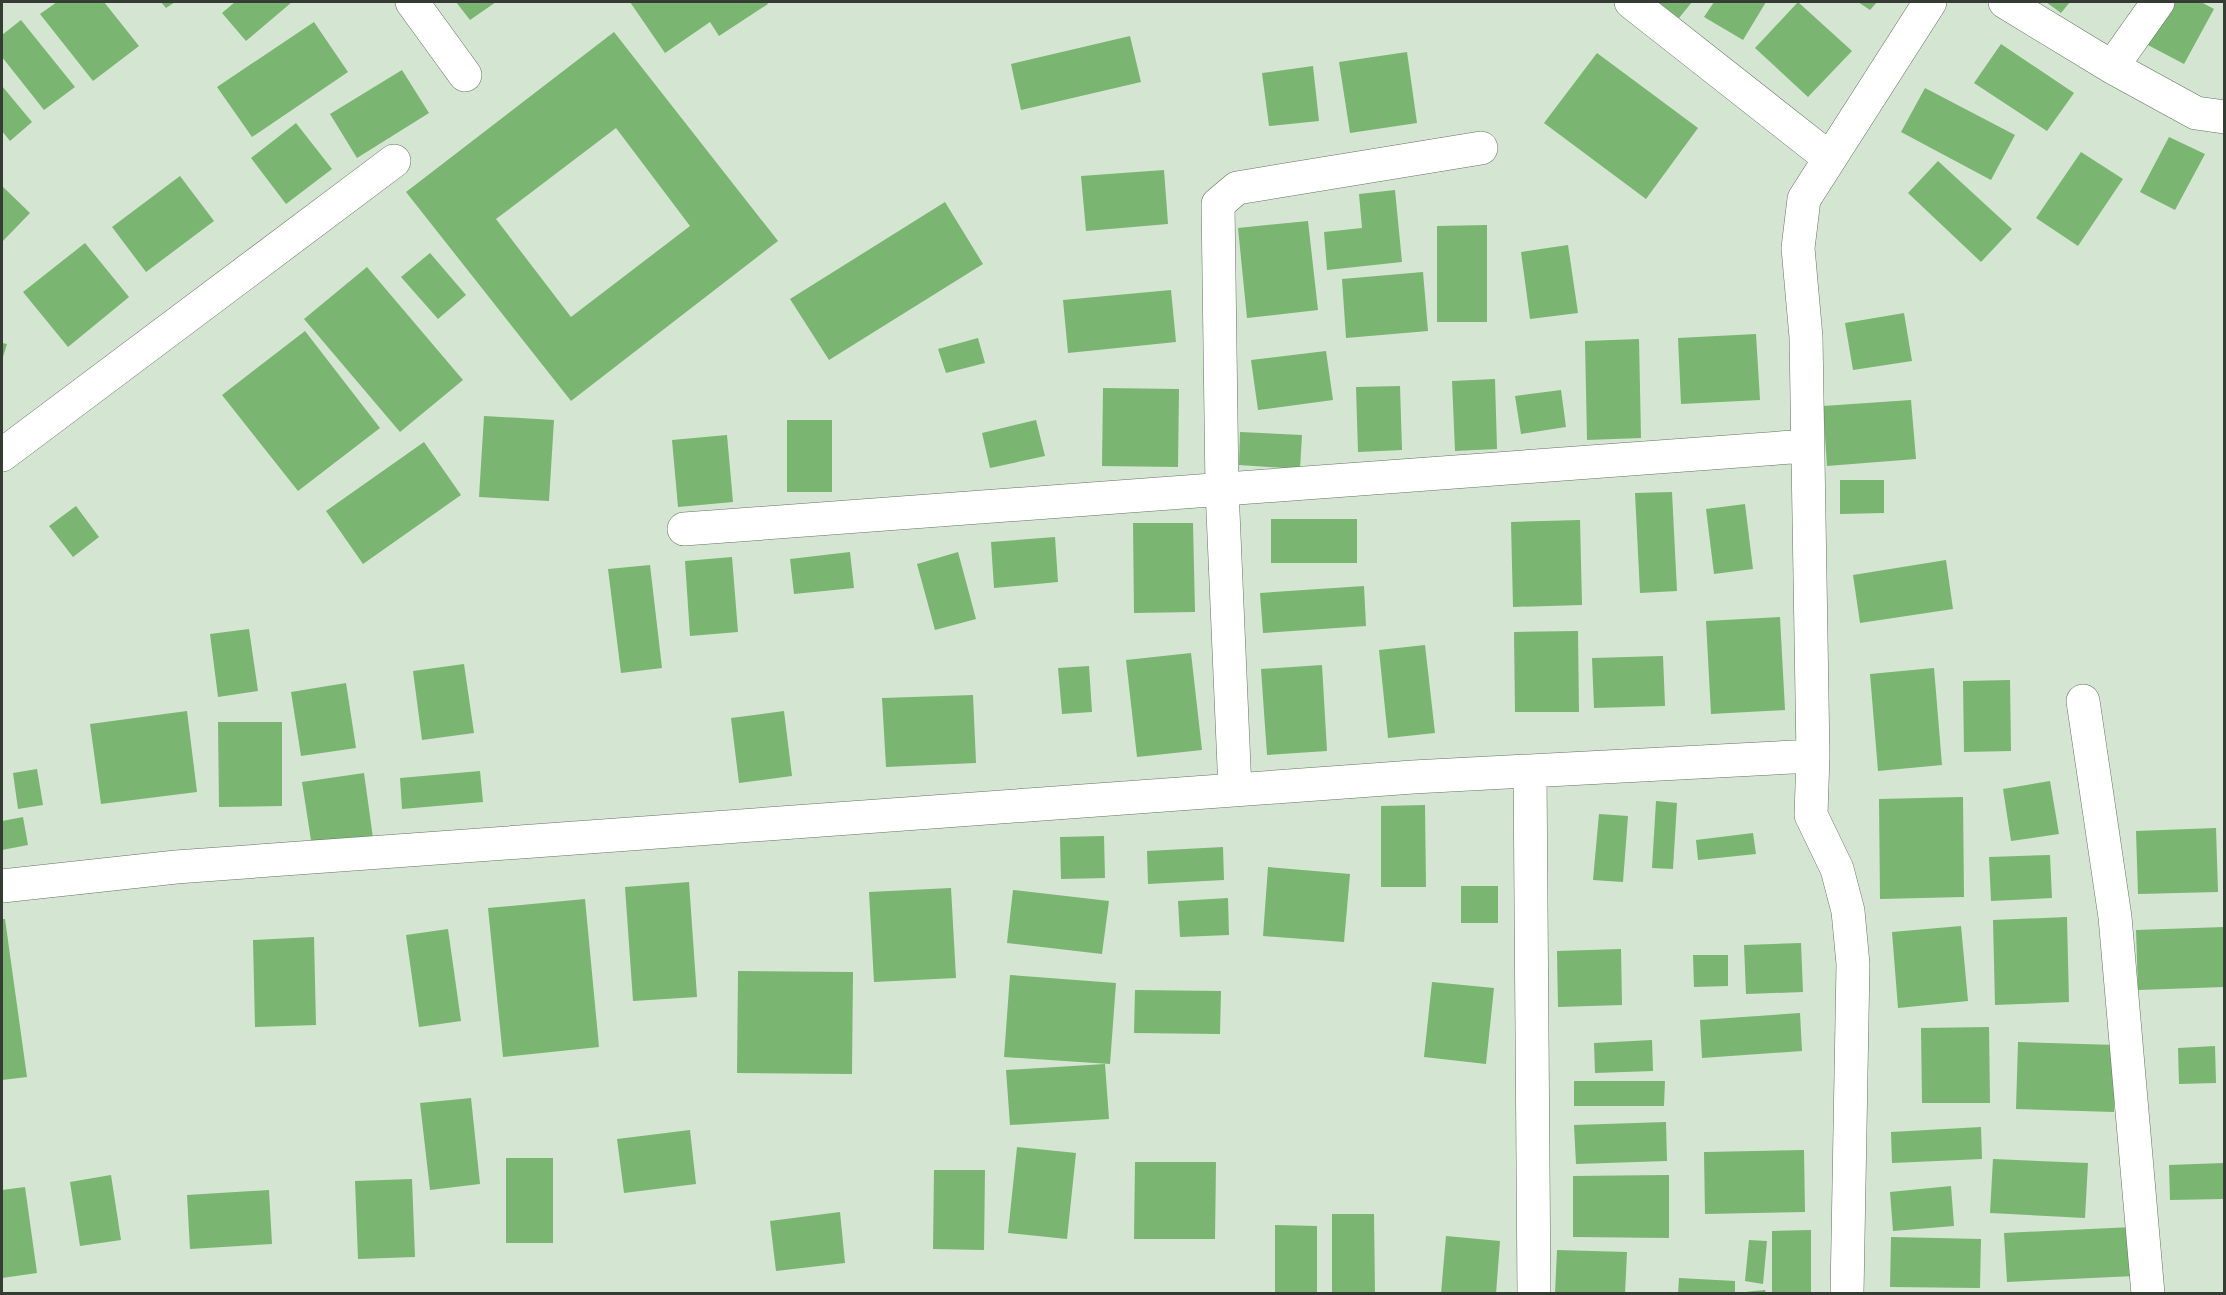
<svg xmlns="http://www.w3.org/2000/svg" width="2226" height="1295" font-family="'Exo 2',sans-serif">
	<style>
		.building { fill: #7ab571; fill-rule: evenodd }
		.lines { fill: none; stroke-linecap: round; stroke-linejoin: round }
		.minor-casing { stroke: #657362; stroke-width: 34 }
		.minor { stroke: #fff; stroke-width: 33 }
	</style>
	<rect width="100%" height="100%" fill="#d4e5d2"/>
	<path class="building" d="M 57,2 L 104,2 L 139,46 L 93,81 L 40,14 Z
		M 161,2 L 175,2 L 166,8 Z
		M 235,2 L 292,2 L 246,41 L 222,13 Z
		M 456,2 L 496,2 L 470,20 Z
		M 630,2 L 767,2 L 768,4 L 719,36 L 710,22 L 665,53 Z
		M 1658,2 L 1692,2 L 1679,18 Z
		M 1714,2 L 1766,2 L 1743,40 L 1704,17 Z
		M 1798,2 L 1852,51 L 1808,97 L 1755,48 Z
		M 1858,2 L 1877,2 L 1870,10 Z
		M 2046,2 L 2070,2 L 2061,13 Z
		M 2169,2 L 2201,2 L 2214,9 L 2184,64 L 2146,44 Z
		M 21,20 L 75,87 L 44,110 L 2,57 L 2,35 Z
		M 314,22 L 348,72 L 252,137 L 217,87 Z
		M 614,32 L 778,241 L 571,401 L 406,192 ZM 616,128 L 690,226 L 571,317 L 496,219 Z
		M 1130,36 L 1141,82 L 1021,110 L 1011,64 Z
		M 2001,44 L 2074,93 L 2047,131 L 1974,83 Z
		M 1407,52 L 1417,123 L 1350,133 L 1339,62 Z
		M 1597,53 L 1698,128 L 1646,199 L 1544,123 Z
		M 1313,66 L 1319,121 L 1269,126 L 1262,73 Z
		M 402,70 L 429,113 L 357,158 L 330,114 Z
		M 2,86 L 32,122 L 10,141 L 2,131 Z
		M 1925,88 L 2015,135 L 1991,180 L 1901,132 Z
		M 296,123 L 332,169 L 286,204 L 251,158 Z
		M 2169,137 L 2205,154 L 2175,210 L 2140,192 Z
		M 2081,152 L 2123,179 L 2078,246 L 2036,218 Z
		M 1938,161 L 2012,229 L 1981,262 L 1908,193 Z
		M 1164,170 L 1168,224 L 1086,231 L 1081,176 Z
		M 180,176 L 214,221 L 146,272 L 112,227 Z
		M 2,186 L 30,213 L 2,242 Z
		M 1395,190 L 1402,262 L 1327,270 L 1324,232 L 1362,228 L 1359,194 Z
		M 945,202 L 983,264 L 829,360 L 790,299 Z
		M 1308,221 L 1318,310 L 1247,318 L 1238,228 Z
		M 1487,225 L 1487,322 L 1437,322 L 1437,226 Z
		M 85,243 L 129,297 L 68,347 L 23,292 Z
		M 1568,245 L 1578,313 L 1530,319 L 1521,252 Z
		M 430,253 L 466,295 L 438,319 L 401,277 Z
		M 367,267 L 463,380 L 400,432 L 304,319 Z
		M 1423,272 L 1428,331 L 1346,338 L 1342,279 Z
		M 1171,290 L 1176,342 L 1068,353 L 1063,300 Z
		M 1904,313 L 1912,361 L 1853,370 L 1845,323 Z
		M 305,331 L 380,428 L 298,491 L 222,395 Z
		M 1756,334 L 1760,400 L 1681,404 L 1678,338 Z
		M 978,338 L 985,363 L 946,373 L 938,349 Z
		M 1639,339 L 1641,438 L 1587,440 L 1585,341 Z
		M 2,343 L 7,344 L 2,360 Z
		M 1326,351 L 1333,400 L 1258,410 L 1251,360 Z
		M 1495,379 L 1497,449 L 1455,451 L 1452,381 Z
		M 1400,386 L 1402,450 L 1358,452 L 1356,387 Z
		M 1103,388 L 1179,389 L 1178,467 L 1102,466 Z
		M 1561,390 L 1566,427 L 1521,434 L 1515,396 Z
		M 1911,400 L 1916,459 L 1827,466 L 1823,406 Z
		M 484,416 L 554,420 L 549,501 L 479,497 Z
		M 787,420 L 832,420 L 832,492 L 787,492 Z
		M 1036,420 L 1045,456 L 990,468 L 982,433 Z
		M 1240,432 L 1302,435 L 1300,469 L 1239,465 Z
		M 727,435 L 733,502 L 678,507 L 672,440 Z
		M 424,442 L 461,495 L 363,564 L 326,511 Z
		M 1840,480 L 1884,480 L 1884,513 L 1840,514 Z
		M 1672,492 L 1677,591 L 1640,593 L 1635,493 Z
		M 1745,504 L 1753,569 L 1714,574 L 1706,509 Z
		M 76,506 L 99,537 L 73,557 L 49,526 Z
		M 1271,519 L 1357,519 L 1357,563 L 1271,563 Z
		M 1580,520 L 1582,605 L 1513,607 L 1511,522 Z
		M 1133,523 L 1193,523 L 1195,612 L 1134,613 Z
		M 1055,537 L 1058,582 L 994,588 L 991,542 Z
		M 850,552 L 854,588 L 794,594 L 790,559 Z
		M 958,552 L 976,619 L 935,630 L 917,564 Z
		M 732,557 L 738,632 L 690,636 L 685,561 Z
		M 1946,560 L 1953,609 L 1860,623 L 1853,575 Z
		M 650,565 L 662,668 L 621,673 L 608,569 Z
		M 1364,586 L 1366,626 L 1263,633 L 1260,593 Z
		M 1780,617 L 1785,710 L 1711,714 L 1706,621 Z
		M 249,629 L 258,691 L 218,697 L 210,634 Z
		M 1578,631 L 1579,712 L 1515,712 L 1514,632 Z
		M 1425,645 L 1435,733 L 1388,738 L 1379,650 Z
		M 1191,653 L 1202,750 L 1137,757 L 1126,660 Z
		M 1663,656 L 1665,706 L 1594,708 L 1592,658 Z
		M 464,664 L 474,733 L 422,740 L 413,671 Z
		M 1322,665 L 1327,751 L 1267,755 L 1261,669 Z
		M 1089,666 L 1092,712 L 1062,714 L 1058,668 Z
		M 1934,668 L 1942,765 L 1878,771 L 1870,674 Z
		M 2010,680 L 2011,751 L 1964,752 L 1963,681 Z
		M 346,683 L 356,748 L 301,756 L 291,692 Z
		M 973,695 L 976,763 L 886,767 L 882,698 Z
		M 187,711 L 197,792 L 101,804 L 90,724 Z
		M 784,711 L 792,776 L 739,783 L 731,718 Z
		M 218,722 L 282,722 L 282,806 L 219,807 Z
		M 37,769 L 43,805 L 18,809 L 13,773 Z
		M 480,771 L 483,802 L 402,809 L 400,778 Z
		M 364,773 L 373,838 L 312,847 L 302,782 Z
		M 2050,781 L 2059,834 L 2011,841 L 2003,789 Z
		M 1963,797 L 1964,897 L 1880,899 L 1879,799 Z
		M 1656,801 L 1677,803 L 1673,869 L 1652,868 Z
		M 1425,805 L 1426,887 L 1381,887 L 1381,806 Z
		M 1599,814 L 1628,816 L 1623,882 L 1593,880 Z
		M 23,817 L 28,845 L 2,850 L 2,821 Z
		M 2216,828 L 2218,892 L 2138,894 L 2136,831 Z
		M 1753,833 L 1756,854 L 1698,860 L 1696,840 Z
		M 1104,836 L 1105,878 L 1061,879 L 1060,837 Z
		M 1223,847 L 1224,880 L 1148,884 L 1147,851 Z
		M 2050,855 L 2052,898 L 1991,901 L 1989,857 Z
		M 1268,867 L 1350,874 L 1344,942 L 1263,936 Z
		M 689,882 L 697,997 L 633,1001 L 625,887 Z
		M 1461,886 L 1498,886 L 1498,923 L 1461,923 Z
		M 951,888 L 956,978 L 874,982 L 869,892 Z
		M 1013,890 L 1109,901 L 1102,954 L 1007,943 Z
		M 1228,898 L 1229,935 L 1180,937 L 1178,901 Z
		M 585,899 L 599,1047 L 503,1057 L 488,908 Z
		M 2067,917 L 2069,1002 L 1995,1005 L 1993,920 Z
		M 2,919 L 5,919 L 27,1077 L 2,1080 Z
		M 1961,926 L 1968,1001 L 1898,1008 L 1892,932 Z
		M 2224,927 L 2224,987 L 2138,990 L 2136,930 Z
		M 448,929 L 461,1021 L 419,1027 L 406,935 Z
		M 314,937 L 316,1025 L 255,1027 L 253,940 Z
		M 1801,943 L 1803,992 L 1746,994 L 1744,945 Z
		M 1621,949 L 1622,1005 L 1558,1007 L 1557,951 Z
		M 1693,955 L 1728,955 L 1728,986 L 1694,987 Z
		M 738,971 L 853,972 L 852,1074 L 737,1073 Z
		M 1010,975 L 1116,983 L 1110,1064 L 1004,1057 Z
		M 1432,982 L 1494,988 L 1486,1064 L 1424,1057 Z
		M 1135,990 L 1221,991 L 1220,1034 L 1134,1033 Z
		M 1800,1013 L 1802,1051 L 1702,1058 L 1700,1020 Z
		M 1989,1027 L 1990,1103 L 1922,1103 L 1921,1028 Z
		M 1652,1040 L 1653,1071 L 1595,1073 L 1594,1043 Z
		M 2018,1042 L 2116,1045 L 2114,1112 L 2016,1109 Z
		M 2215,1046 L 2216,1083 L 2179,1084 L 2178,1048 Z
		M 1105,1064 L 1109,1119 L 1010,1125 L 1006,1070 Z
		M 1574,1081 L 1665,1081 L 1664,1106 L 1574,1106 Z
		M 471,1098 L 480,1184 L 430,1190 L 420,1103 Z
		M 1666,1122 L 1667,1161 L 1576,1164 L 1574,1125 Z
		M 1981,1127 L 1982,1159 L 1892,1163 L 1891,1132 Z
		M 690,1130 L 696,1184 L 624,1193 L 617,1139 Z
		M 1017,1147 L 1076,1153 L 1067,1239 L 1008,1233 Z
		M 1804,1150 L 1805,1212 L 1705,1214 L 1704,1152 Z
		M 506,1158 L 553,1158 L 553,1243 L 506,1243 Z
		M 1993,1159 L 2088,1163 L 2085,1218 L 1990,1213 Z
		M 1135,1162 L 1216,1162 L 1215,1239 L 1134,1239 Z
		M 2224,1163 L 2224,1199 L 2170,1200 L 2169,1165 Z
		M 934,1170 L 985,1170 L 984,1250 L 933,1249 Z
		M 111,1175 L 121,1240 L 80,1246 L 70,1182 Z
		M 1669,1175 L 1669,1238 L 1573,1237 L 1573,1176 Z
		M 412,1179 L 415,1257 L 358,1259 L 355,1181 Z
		M 1951,1186 L 1954,1226 L 1893,1231 L 1890,1192 Z
		M 25,1187 L 37,1273 L 2,1278 L 2,1190 Z
		M 269,1190 L 272,1244 L 190,1249 L 187,1195 Z
		M 840,1212 L 845,1263 L 776,1271 L 770,1221 Z
		M 1332,1214 L 1374,1214 L 1375,1294 L 1332,1294 Z
		M 1275,1225 L 1317,1226 L 1317,1294 L 1275,1294 Z
		M 2133,1227 L 2135,1276 L 2007,1282 L 2004,1233 Z
		M 1811,1230 L 1811,1294 L 1772,1294 L 1772,1231 Z
		M 1446,1236 L 1500,1241 L 1496,1294 L 1441,1294 Z
		M 1891,1237 L 1981,1239 L 1980,1288 L 1890,1287 Z
		M 1749,1240 L 1767,1241 L 1763,1284 L 1745,1281 Z
		M 1557,1250 L 1627,1252 L 1625,1294 L 1555,1294 Z
		M 1679,1278 L 1735,1281 L 1735,1294 L 1678,1294 Z
		M 1765,1290 L 1766,1294 L 1745,1294 L 1745,1292 Z"/>
	<g class="lines">
		<g class="minor-casing">
			<path id="minor" d="M 412,2 L 465,75
				M 1631,2 L 1828,157
				M 2005,2 L 2112,67 L 2196,113 L 2224,117
				M 2112,67 L 2158,2
				M 2,455 L 394,161
				M 684,529 L 1806,446
				M 2083,701 L 2115,917 L 2148,1294
				M 1530,771 L 1534,1294
				M 1235,790 L 1222,489 L 1218,204 L 1237,188 L 1481,148
				M 2,886 L 176,867 L 1413,777 L 1813,756
				M 1847,1294 L 1853,964 L 1848,911 L 1837,869 L 1811,815 L 1813,756 L 1806,337 L 1798,248 L 1804,199 L 1930,2"/>
		</g>
		<use href="#minor" class="minor"/>
	</g>
	<rect width="2226" height="1295" fill="none" stroke="#353c34" stroke-width="6"/>
</svg>
